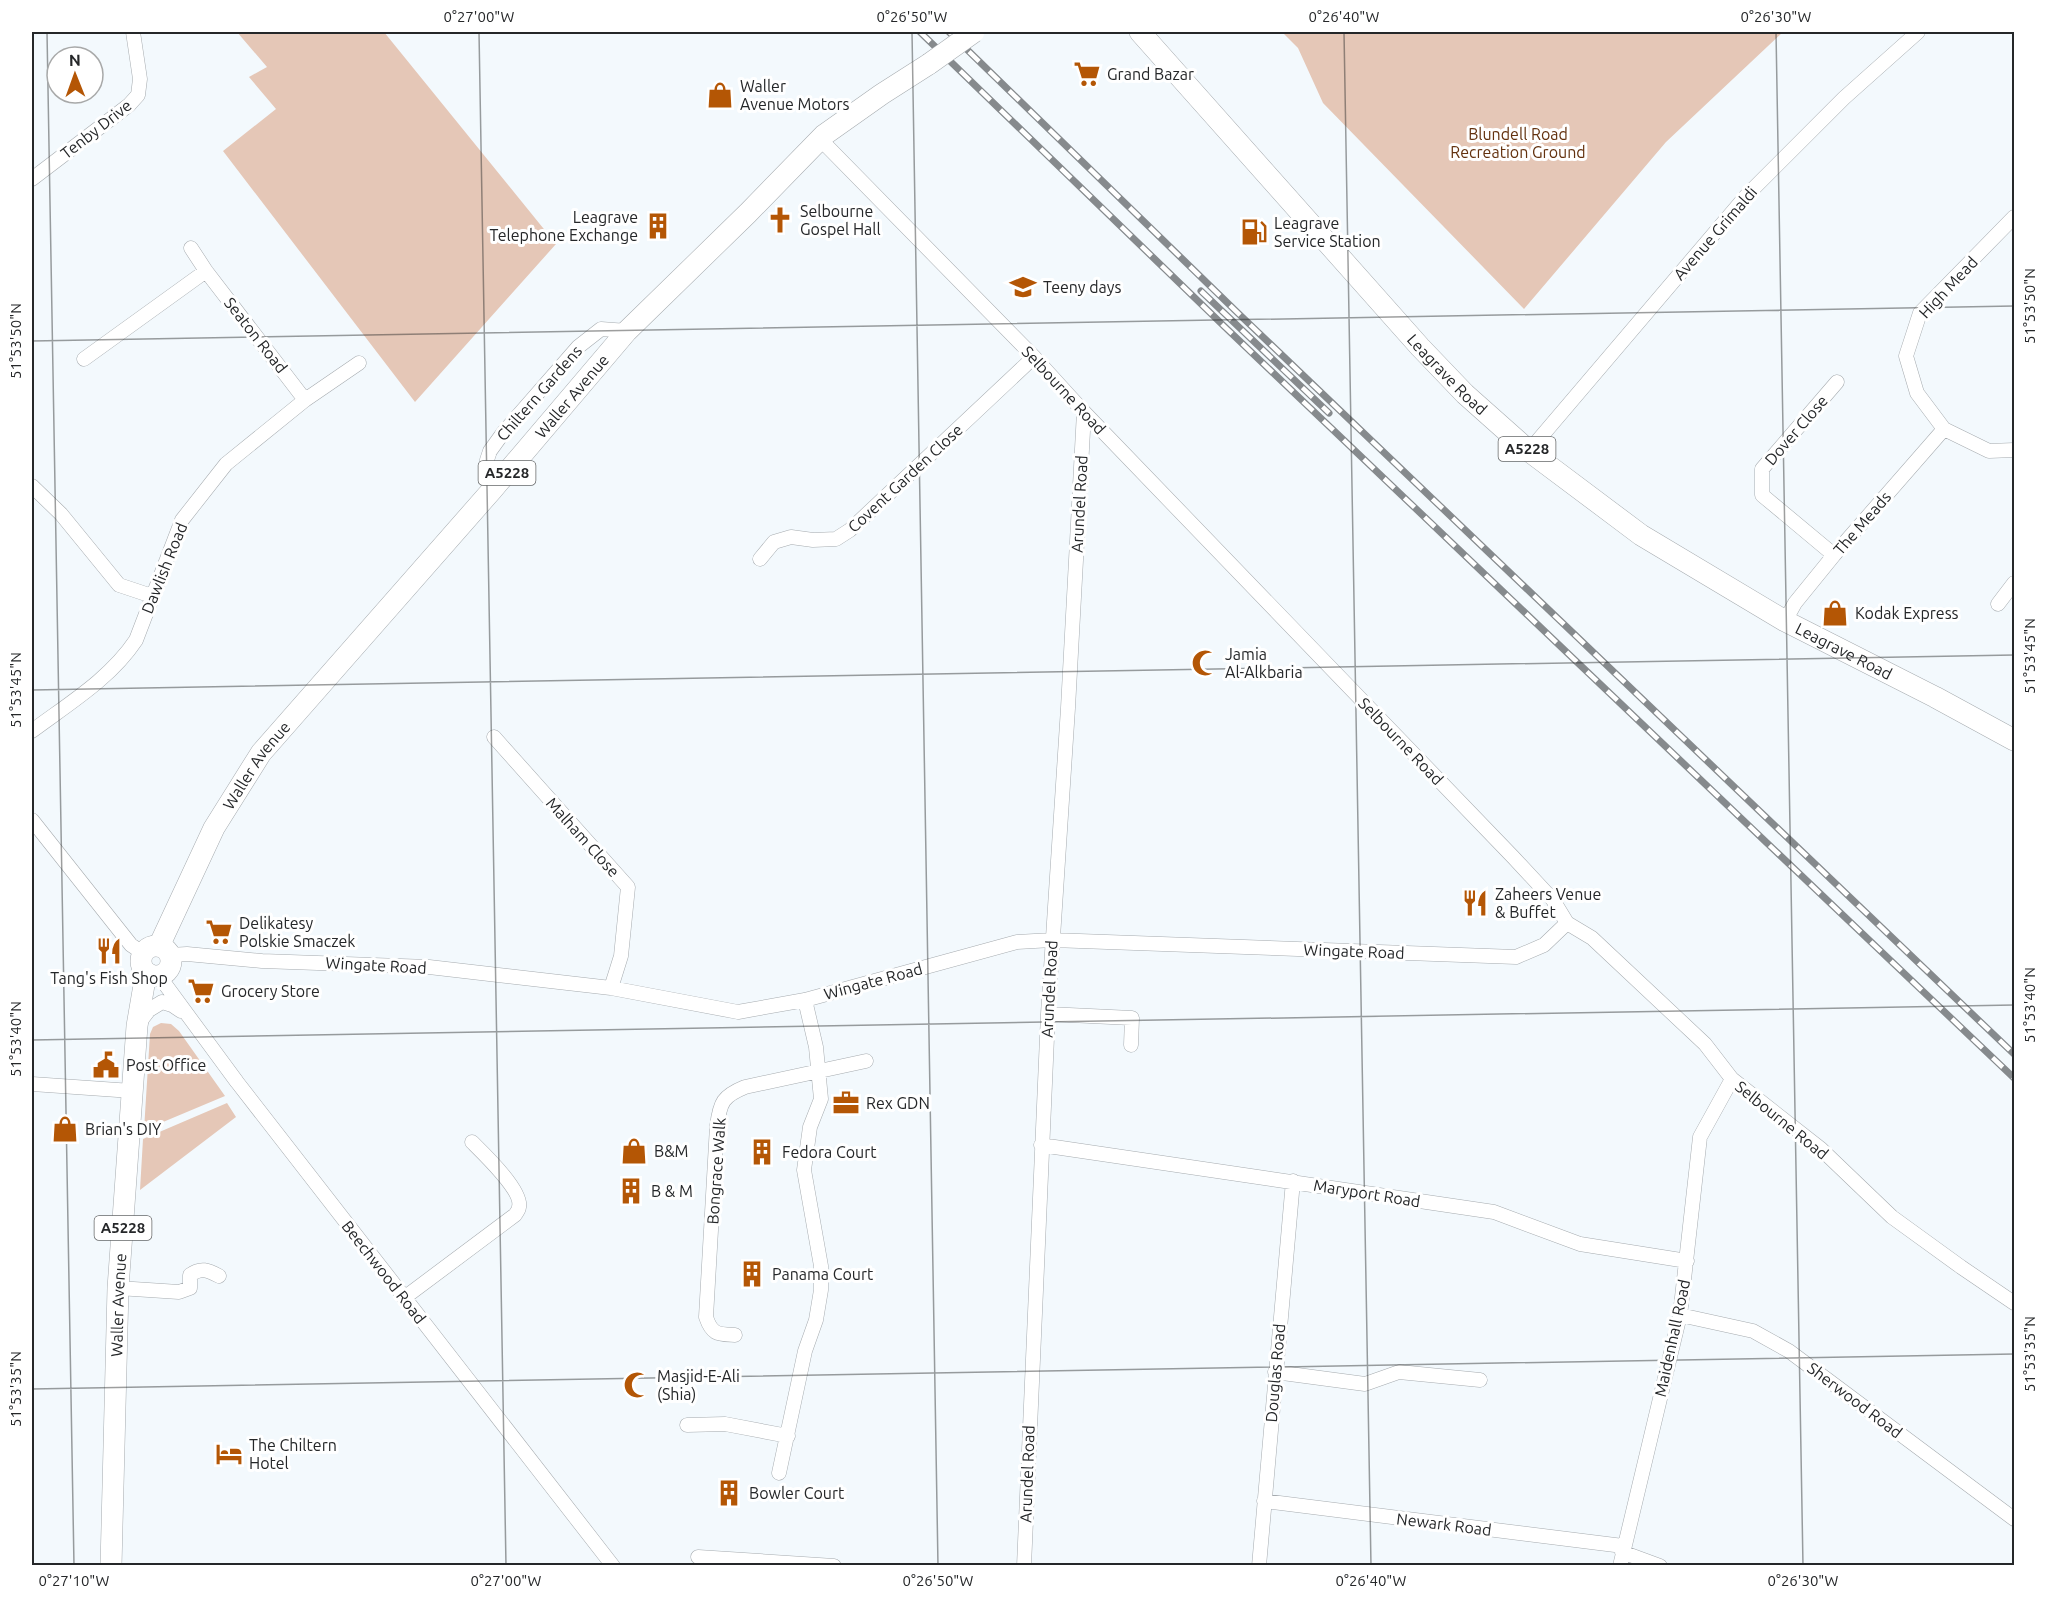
<svg xmlns="http://www.w3.org/2000/svg" width="2046" height="1597" font-family="Ubuntu,sans-serif">
	<style>
		.green { fill: #e5c7b7 }
		.lines { fill: none; stroke-linecap: round; stroke-linejoin: round }
		.street-casing { stroke: #a6abaf; stroke-width: 15 }
		.primary-casing { stroke: #a6abaf; stroke-width: 22 }
		.street { stroke: #fff; stroke-width: 14 }
		.primary { stroke: #fff; stroke-width: 21 }
		.rail-casing { stroke: #868a8d; stroke-width: 7 }
		.rail { stroke: #fff; stroke-width: 4.5; stroke-dasharray: 14; stroke-linecap: butt }
		.primary-bridge-casing { stroke: #a6abaf; stroke-width: 22; stroke-linecap: butt }
		.primary-bridge { stroke: #fff; stroke-width: 21 }
		.ticks { fill: none; stroke: #252729; stroke-width: 1.5; stroke-opacity: 0.45 }
		.labels { text-anchor: middle; stroke-width: 6; stroke-linejoin: round; paint-order: stroke }
		.shield { fill: #fff; stroke: #666869; stroke-width: 1.5 }
		.shield-label { font-size: 15px; font-weight: bold; fill: #252729 }
		.poi-label { font-size: 16px; fill: #252729; stroke: #fff; text-anchor: start }
		.street-label { font-size: 16px; fill: #252729; stroke: #fff }
		.park-label { font-size: 16px; fill: #63310e; stroke: #fff }
		.neatline { fill: none; stroke: #252729; stroke-width: 2 }
		.ticks-label { font-size: 15px; text-anchor: middle; fill: #252729 }
	</style>
	<rect width="100%" height="100%" fill="#f3f9fd"/>
	<path class="green" d="M 237,32 L 384,32 L 556,244 L 415,402 L 223,151 L 276,109 L 249,77 L 267,67 Z
		M 1282,32 L 1783,32 L 1666,142 L 1524,309 L 1323,103 L 1298,48 Z
		M 161,1023 L 171,1024 L 179,1031 L 225,1096 L 144,1130 L 150,1034 L 153,1027 Z
		M 227,1103 L 236,1117 L 140,1190 L 143,1139 Z"/>
	<g class="lines">
		<g class="street-casing">
			<path id="street" d="M 820,139 L 1034,357 L 1084,412 L 1513,857 L 1553,900 L 1567,923 L 1592,938 L 1705,1044 L 1732,1079 L 1821,1149 L 1892,1217 L 1961,1267 L 2014,1303
				M 32,179 L 129,105 L 138,95 L 140,79 L 133,32
				M 2014,217 L 1920,313 L 1906,356 L 1917,393 L 1944,429 L 1989,451 L 2014,450
				M 191,248 L 206,271 L 305,400
				M 84,359 L 206,271
				M 1529,451 L 1746,196 L 1844,98 L 1918,32
				M 32,486 L 61,514 L 119,585 L 152,596
				M 492,490 L 487,460 L 490,451 L 503,433 L 578,347 L 601,329 L 627,331
				M 1834,555 L 1762,495 L 1762,469 L 1837,382
				M 760,559 L 774,542 L 791,537 L 813,540 L 836,539 L 850,530 L 1034,357
				M 1998,604 L 2014,583
				M 1785,621 L 1795,603 L 1834,555 L 1944,429
				M 32,731 C 68,704 110,679 136,640 L 182,520 L 226,464 L 305,400 L 359,363
				M 494,737 L 628,887 L 621,956 L 611,988
				M 32,820 L 131,945 L 143,953
				M 170,955 L 187,954 L 262,961 L 429,967 L 611,988 L 738,1012 L 805,1000 L 1017,942 L 1052,940 L 1516,957 L 1544,945 L 1567,923
				M 159,976 L 237,1082 L 613,1566
				M 1048,1014 L 1132,1018 L 1131,1045
				M 139,1023 L 149,1010 L 162,1002 L 172,1005 L 181,1011
				M 32,1084 L 132,1091
				M 1041,1145 L 1494,1212 L 1580,1244 L 1687,1261
				M 118,1288 L 179,1292 L 190,1288 L 190,1275 C 201,1267 208,1270 219,1276
				M 404,1298 L 515,1215 C 516,1213 519,1210 519,1207 C 523,1191 483,1153 472,1142
				M 1680,1315 L 1753,1331 L 1789,1351 L 2014,1519
				M 735,1335 C 718,1334 712,1335 706,1317 L 717,1126 C 720,1102 723,1096 745,1087 L 866,1061
				M 1275,1372 L 1365,1384 L 1399,1372 L 1480,1380
				M 687,1425 L 725,1424 L 788,1436
				M 779,1473 L 805,1351 L 816,1320 L 821,1290 L 821,1266 L 804,1170 L 810,1127 L 821,1099 L 816,1047 L 805,1000
				M 1264,1501 L 1623,1546
				M 1622,1552 L 1660,1566
				M 698,1557 L 834,1566
				M 1024,1566 L 1048,1014 L 1068,708 L 1084,412
				M 1259,1566 L 1293,1181
				M 1620,1566 L 1680,1315 L 1700,1137 L 1732,1079"/>
		</g>
		<g class="primary-casing">
			<g id="primary">
				<path id="s1" d="M 1140,32 L 1420,347 L 1465,394 L 1529,451 L 1641,535 L 1785,621 L 1935,697 L 2014,740"/>
				<circle cx="156" cy="961" r="15"/>
				<path id="s2" d="M 159,946 L 214,828 L 261,753 L 492,490 L 627,331 L 748,213 L 824,135 L 882,94 L 929,64"/>
				<path id="s3" d="M 111,1566 L 118,1288 L 137,1026 L 144,985 L 149,974"/>
			</g>
		</g>
		<use href="#street" class="street"/>
		<use href="#primary" class="primary"/>
		<g class="rail-casing">
			<path id="rail" d="M 920,32 L 1227,329 L 2014,1078
				M 949,32 L 1241,316 L 2014,1054
				M 1201,291 L 1329,413"/>
		</g>
		<use href="#rail" class="rail"/>
		<g class="primary-bridge-casing">
			<path id="primary-bridge" d="M 929,64 L 974,32"/>
		</g>
		<use href="#primary-bridge" class="primary-bridge"/>
	</g>
	<path class="ticks" d="M 47,32 L 74,1566M 479,32 L 506,1566M 912,32 L 938,1566M 1344,32 L 1371,1566M 1776,32 L 1803,1566M 32,341 L 2014,306M 32,690 L 2014,655M 32,1040 L 2014,1005M 32,1389 L 2014,1354"/>
	<defs>
		<g id="supermarket-bare" transform="scale(2.07)"><path d="M-6-5.5h2.5l.6 2H6L4.5 2H-2.5L-4.4-4H-6ZM-1.5 3.2a1.3 1.3 0 1 0 .1 0ZM3 3.2a1.3 1.3 0 1 0 .1 0Z" fill="#b45605" stroke="#fff" stroke-width="2.5" paint-order="stroke"/></g>
		<g id="shop-bare" transform="scale(2.07)"><path d="M-5-2.5h2.3a2.7 3.5 0 0 1 5.4 0H5L5.5 6h-11ZM-1.5-2.5h3a1.5 2.3 0 0 0-3 0Z" fill="#b45605" stroke="#fff" stroke-width="2.5" paint-order="stroke"/></g>
		<g id="church-bare" transform="scale(2.07)"><path d="M-1.2-6h2.4v3.5h3.3v2.4h-3.3V6h-2.4V-.1h-3.3v-2.4h3.3Z" fill="#b45605" stroke="#fff" stroke-width="2.5" paint-order="stroke"/></g>
		<g id="building-bare" transform="scale(2.07)"><path d="M-4-6H4V6H1V3H-1V6H-4ZM-2.5-4.3h1.7v1.8h-1.7ZM.8-4.3h1.7v1.8H.8ZM-2.5-1h1.7V.8h-1.7ZM.8-1h1.7V.8H.8Z" fill="#b45605" stroke="#fff" stroke-width="2.5" paint-order="stroke"/></g>
		<g id="fuel-bare" transform="scale(2.07)"><path d="M-5.5-6h7V0h2V4h1.3V-2.5L3-4.5l.8-.8L6-3V5H2.5V1h-1V6h-7ZM-4.2-4.7v3.2H.2V-4.7Z" fill="#b45605" stroke="#fff" stroke-width="2.5" paint-order="stroke"/></g>
		<g id="school-bare" transform="scale(2.07)"><path d="M0-5L7-2L0 1L-7-2ZM-4 1L0 2.5L4 1V4Q0 6-4 4Z" fill="#b45605" stroke="#fff" stroke-width="2.5" paint-order="stroke"/></g>
		<g id="mosque-bare" transform="scale(2.07)"><path d="M3.5-4.9A6 6 0 1 0 3.5 4.9A5 5 0 1 1 3.5-4.9Z" fill="#b45605" stroke="#fff" stroke-width="2.5" paint-order="stroke"/></g>
		<g id="restaurant-bare" transform="scale(2.07)"><path d="M-5-6h1v4h1v-4h1v4h1v-4h1v5L-1.5 .5V6h-2V.5L-5-1ZM5-6V6H3V1.5H1.5Q1.5-4 5-6Z" fill="#b45605" stroke="#fff" stroke-width="2.5" paint-order="stroke"/></g>
		<g id="civic-bare" transform="scale(2.07)"><path d="M-.6-6.5H3V-4.5H.6V-3L4-1V1h2V6H-6V1h2V-1L-.6-3ZM-1.2 2.5V6h2.4V2.5Z" fill="#b45605" stroke="#fff" stroke-width="2.5" paint-order="stroke"/></g>
		<g id="office-bare" transform="scale(2.07)"><path d="M-6-3h4V-5.5h4V-3h4V5H-6ZM-1-4.5V-3h2v-1.5ZM-6 0V1H6V0Z" fill="#b45605" stroke="#fff" stroke-width="2.5" paint-order="stroke"/></g>
		<g id="hotel-bare" transform="scale(2.07)"><path d="M-6-4.5h1.5V1H6V5H4.5V3h-9V5H-6ZM-4 0a1.8 1.8 0 1 1 3.6 0ZM.5 0V-2.5h3Q6-2.5 6 0Z" fill="#b45605" stroke="#fff" stroke-width="2.5" paint-order="stroke"/></g>
	</defs>
	<g fill-rule="evenodd">
		<use href="#supermarket-bare" x="1087" y="74"/>
		<use href="#shop-bare" x="720" y="95"/>
		<use href="#church-bare" x="780" y="220"/>
		<use href="#building-bare" x="658" y="226"/>
		<use href="#fuel-bare" x="1254" y="232"/>
		<use href="#school-bare" x="1023" y="287"/>
		<use href="#shop-bare" x="1835" y="613"/>
		<use href="#mosque-bare" x="1205" y="663"/>
		<use href="#restaurant-bare" x="1475" y="903"/>
		<use href="#supermarket-bare" x="219" y="932"/>
		<use href="#restaurant-bare" x="109" y="951"/>
		<use href="#supermarket-bare" x="201" y="991"/>
		<use href="#civic-bare" x="106" y="1065"/>
		<use href="#office-bare" x="846" y="1103"/>
		<use href="#shop-bare" x="65" y="1129"/>
		<use href="#shop-bare" x="634" y="1151"/>
		<use href="#building-bare" x="762" y="1152"/>
		<use href="#building-bare" x="631" y="1191"/>
		<use href="#building-bare" x="752" y="1274"/>
		<use href="#mosque-bare" x="637" y="1385"/>
		<use href="#hotel-bare" x="229" y="1454"/>
		<use href="#building-bare" x="729" y="1493"/>
	</g>
	<g class="labels">
		<g class="shield">
			<rect x="1498.5" y="437" width="57" height="24" rx="4.5"/>
			<rect x="478.5" y="461" width="57" height="24" rx="4.5"/>
			<rect x="94.5" y="1216" width="57" height="24" rx="4.5"/>
		</g>
		<g class="shield-label">
			<text x="1527" y="454">A5228</text>
			<text x="507" y="478">A5228</text>
			<text x="123" y="1233">A5228</text>
		</g>
		<g class="poi-label">
			<text x="1107" y="80">Grand Bazar</text>
			<text x="740" y="92">Waller<tspan x="740" dy="18">Avenue Motors</tspan></text>
			<text x="800" y="217">Selbourne<tspan x="800" dy="18">Gospel Hall</tspan></text>
			<text x="638" y="223" text-anchor="end">Leagrave<tspan x="638" dy="18">Telephone Exchange</tspan></text>
			<text x="1274" y="229">Leagrave<tspan x="1274" dy="18">Service Station</tspan></text>
			<text x="1043" y="293">Teeny days</text>
			<text x="1855" y="619">Kodak Express</text>
			<text x="1225" y="660">Jamia<tspan x="1225" dy="18">Al-Alkbaria</tspan></text>
			<text x="1495" y="900">Zaheers Venue<tspan x="1495" dy="18">&amp; Buffet</tspan></text>
			<text x="239" y="929">Delikatesy<tspan x="239" dy="18">Polskie Smaczek</tspan></text>
			<text x="109" y="984" text-anchor="middle">Tang's Fish Shop</text>
			<text x="221" y="997">Grocery Store</text>
			<text x="126" y="1071">Post Office</text>
			<text x="866" y="1109">Rex GDN</text>
			<text x="85" y="1135">Brian's DIY</text>
			<text x="654" y="1157">B&amp;M</text>
			<text x="782" y="1158">Fedora Court</text>
			<text x="651" y="1197">B &amp; M</text>
			<text x="772" y="1280">Panama Court</text>
			<text x="657" y="1382">Masjid-E-Ali<tspan x="657" dy="18">(Shia)</tspan></text>
			<text x="249" y="1451">The Chiltern<tspan x="249" dy="18">Hotel</tspan></text>
			<text x="749" y="1499">Bowler Court</text>
		</g>
		<g class="street-label">
			<text transform="translate(96 129) rotate(-38)" y="6">Tenby Drive</text>
			<text transform="translate(1715 233) rotate(-49)" y="6">Avenue Grimaldi</text>
			<text transform="translate(1948 287) rotate(-47)" y="6">High Mead</text>
			<text transform="translate(256 335) rotate(52)" y="6">Seaton Road</text>
			<text dy="6" stroke="none"><textPath href="#s1" startOffset="460">Leagrave Road</textPath></text>
			<text transform="translate(1064 390) rotate(47)" y="6">Selbourne Road</text>
			<text transform="translate(539 393) rotate(-49)" y="6">Chiltern Gardens</text>
			<text dy="6" stroke="none"><textPath href="#s2" startOffset="692">Waller Avenue</textPath></text>
			<text transform="translate(1796 430) rotate(-49)" y="6">Dover Close</text>
			<text transform="translate(905 478) rotate(-43)" y="6">Covent Garden Close</text>
			<text transform="translate(1079 504) rotate(-87)" y="6">Arundel Road</text>
			<text transform="translate(1862 523) rotate(-49)" y="6">The Meads</text>
			<text transform="translate(164 568) rotate(-68)" y="6">Dawlish Road</text>
			<text dy="6" stroke="none"><textPath href="#s1" startOffset="946">Leagrave Road</textPath></text>
			<text transform="translate(1401 741) rotate(46)" y="6">Selbourne Road</text>
			<text dy="6" stroke="none"><textPath href="#s2" startOffset="206">Waller Avenue</textPath></text>
			<text transform="translate(583 837) rotate(48)" y="6">Malham Close</text>
			<text transform="translate(1354 951) rotate(2)" y="6">Wingate Road</text>
			<text transform="translate(376 965) rotate(3)" y="6">Wingate Road</text>
			<text transform="translate(873 981) rotate(-15)" y="6">Wingate Road</text>
			<text transform="translate(1049 989) rotate(-87)" y="6">Arundel Road</text>
			<text transform="translate(1782 1120) rotate(39)" y="6">Selbourne Road</text>
			<text transform="translate(716 1171) rotate(-86)" y="6">Bongrace Walk</text>
			<text transform="translate(1367 1193) rotate(9)" y="6">Maryport Road</text>
			<text transform="translate(384 1272) rotate(52)" y="6">Beechwood Road</text>
			<text dy="6" stroke="none"><textPath href="#s3" startOffset="261">Waller Avenue</textPath></text>
			<text transform="translate(1672 1338) rotate(-78)" y="6">Maidenhall Road</text>
			<text transform="translate(1275 1373) rotate(-85)" y="6">Douglas Road</text>
			<text transform="translate(1855 1400) rotate(37)" y="6">Sherwood Road</text>
			<text transform="translate(1027 1474) rotate(-88)" y="6">Arundel Road</text>
			<text transform="translate(1444 1524) rotate(7)" y="6">Newark Road</text>
		</g>
		<g class="park-label">
			<text x="1518" y="140">Blundell Road<tspan x="1518" dy="18">Recreation Ground</tspan></text>
		</g>
	</g>
	<rect width="2046" height="1597" fill="none" stroke="#ffffff" stroke-width="66"/>
	<g transform="translate(75 75) rotate(359)"><circle r="28" fill="#ffffff" stroke="#a8a9a9" stroke-width="1.5"/>
	<path d="M0-4.5L10 22L0 15L-10 22Z" fill="#b45605"/>
	<text y="-9" font-size="16" font-weight="bold" text-anchor="middle" fill="#252729">N</text>
	</g>
	<rect x="33" y="33" width="1980" height="1531" class="neatline"/>
	<g class="ticks-label">
		<text x="479" y="22">0°27'00"W</text>
		<text x="912" y="22">0°26'50"W</text>
		<text x="1344" y="22">0°26'40"W</text>
		<text x="1776" y="22">0°26'30"W</text>
		<text transform="translate(2030 306) rotate(-90)" y="5">51°53'50"N</text>
		<text transform="translate(16 341) rotate(-90)" y="5">51°53'50"N</text>
		<text transform="translate(2030 656) rotate(-90)" y="5">51°53'45"N</text>
		<text transform="translate(16 690) rotate(-90)" y="5">51°53'45"N</text>
		<text transform="translate(2030 1005) rotate(-90)" y="5">51°53'40"N</text>
		<text transform="translate(16 1039) rotate(-90)" y="5">51°53'40"N</text>
		<text transform="translate(2030 1354) rotate(-90)" y="5">51°53'35"N</text>
		<text transform="translate(16 1389) rotate(-90)" y="5">51°53'35"N</text>
		<text x="74" y="1586">0°27'10"W</text>
		<text x="506" y="1586">0°27'00"W</text>
		<text x="938" y="1586">0°26'50"W</text>
		<text x="1371" y="1586">0°26'40"W</text>
		<text x="1803" y="1586">0°26'30"W</text>
	</g>
</svg>
